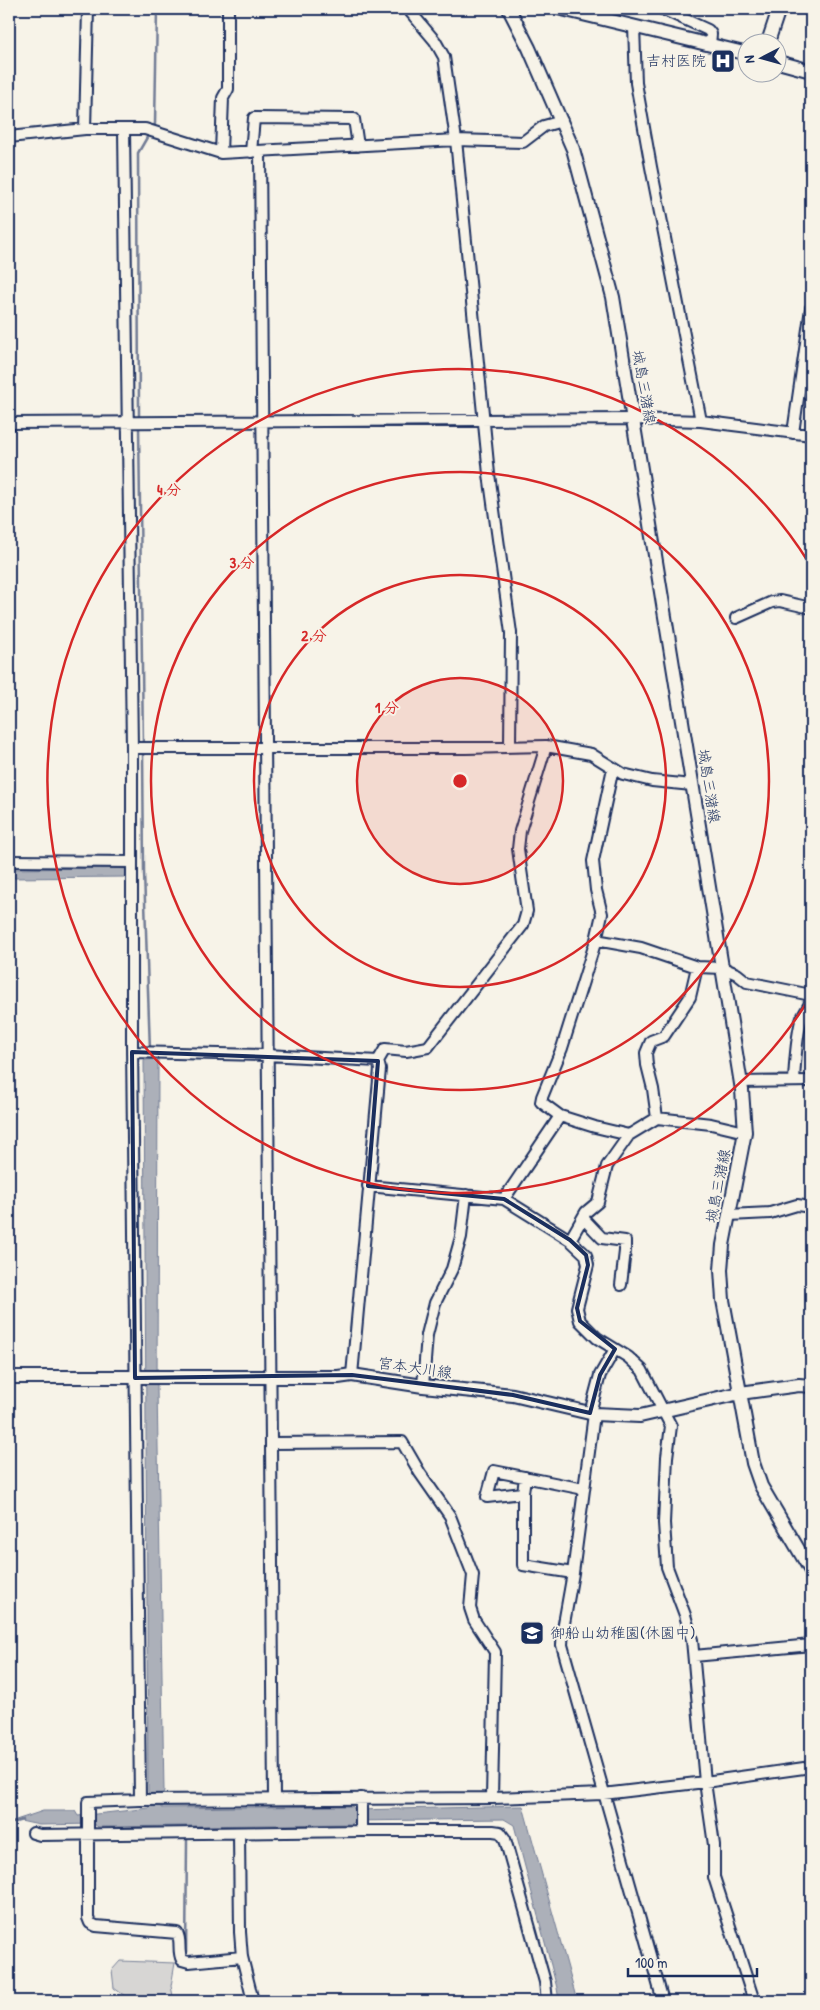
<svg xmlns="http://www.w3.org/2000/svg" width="820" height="2010" font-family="'Patrick Hand','Klee One',sans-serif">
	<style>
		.green { fill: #d7d6d4; stroke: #798299 }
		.water { fill: #acb0b9; stroke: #727c95 }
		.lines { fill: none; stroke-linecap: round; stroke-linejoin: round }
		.stream { stroke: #727c95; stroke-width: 2.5 }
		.minor-casing { stroke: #1b2f5e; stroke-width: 14 }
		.major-casing { stroke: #1b2f5e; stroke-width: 16 }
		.minor { stroke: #f7f3e8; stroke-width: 10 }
		.major { stroke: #f7f3e8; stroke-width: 12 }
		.marked { fill: none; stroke: #1b2f5e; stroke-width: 4; stroke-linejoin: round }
		.ring { fill: none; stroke: #d62828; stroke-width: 2.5 }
		.labels { text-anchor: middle; stroke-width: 4; stroke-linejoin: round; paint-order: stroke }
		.poi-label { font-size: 15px; fill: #1b2f5e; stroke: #f7f3e8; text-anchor: end }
		.street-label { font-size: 15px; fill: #1b2f5e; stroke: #f7f3e8 }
		.centre { fill: #d62828; stroke: #f7f3e8; stroke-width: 2.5 }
		.ring-label { font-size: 15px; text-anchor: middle; font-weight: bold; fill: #d62828; stroke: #f7f3e8; stroke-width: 4; stroke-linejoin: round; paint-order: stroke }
	</style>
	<rect width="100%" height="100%" fill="#f7f3e8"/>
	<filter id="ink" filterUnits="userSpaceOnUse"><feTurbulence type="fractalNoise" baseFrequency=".02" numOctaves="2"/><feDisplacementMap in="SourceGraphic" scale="10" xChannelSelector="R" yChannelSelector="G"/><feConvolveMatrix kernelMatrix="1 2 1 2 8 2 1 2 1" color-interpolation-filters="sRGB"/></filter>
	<g filter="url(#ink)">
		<path class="green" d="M 120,1961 L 175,1963 L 171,1986 L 174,2001 L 129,1999 L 114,1988 L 112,1970 Z"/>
		<path class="water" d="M 112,868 L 128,869 L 128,877 L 9,878 L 9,869 Z
			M 158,1059 L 157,1389 L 164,1791 L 162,1795 L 162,1808 L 352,1806 L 355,1810 L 523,1806 L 577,2001 L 559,2001 L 557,1988 L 514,1825 L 504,1819 L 355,1821 L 352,1824 L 98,1827 L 94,1824 L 39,1825 L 16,1820 L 43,1811 L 75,1811 L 78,1816 L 150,1808 L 150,1795 L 148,1792 L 144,1060 Z"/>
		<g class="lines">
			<path class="stream" d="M 152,129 L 155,124 L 157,9
				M 139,420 L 138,153 L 149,134
				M 139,426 L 143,745
				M 143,751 L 144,872 L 150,1050
				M 9,1824 L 22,1820
				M 186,1956 L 187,1840"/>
			<g class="minor-casing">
				<path id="minor" d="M 408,9 L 435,41 L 444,57 L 456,140 L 489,474 L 511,633 L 510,745
					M 662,9 L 708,30 L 711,34 L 710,45
					M 634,26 L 636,83 L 651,167 L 701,421
					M 85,129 L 88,9
					M 124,130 L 132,748 L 132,1044 L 140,1800 L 88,1802 L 88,1918 L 90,1923 L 96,1926 L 177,1933 C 182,1941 177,1951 182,1960 L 189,1962 L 242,1957
					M 9,137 L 85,129 L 145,129 L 221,153 L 456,140 L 523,142 L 544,126 L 562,121
					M 260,151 L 274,1798
					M 251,152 L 254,118 L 354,119 L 358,146
					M 221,153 L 223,98 L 228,89 L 228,9
					M 9,423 L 634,419 L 701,421 L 811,435
					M 793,433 L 811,308
					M 736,618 L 772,602 L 780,601 L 811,608
					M 132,748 L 466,748 L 546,746 L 591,754 L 623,774 L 652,781 L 692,785
					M 613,768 L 593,861 L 596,890 L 602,914 L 596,940 L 562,1048 L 542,1097 L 541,1102 L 560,1116 L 595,1127 L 629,1135
					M 9,861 L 132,862
					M 596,940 L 641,948 L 697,967 L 723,968 L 737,974 L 747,982 L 811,995
					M 132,1052 L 267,1055 L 378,1061
					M 794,1081 C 795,1060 796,1041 801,1021 C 804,1010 810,1010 811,996
					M 741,1082 L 811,1081
					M 657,1118 L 711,1124 L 745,1132
					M 368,1186 L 504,1199 L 570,1240 L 586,1255 L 588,1265 L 577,1308 L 580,1321 L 597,1338 L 628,1357 L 642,1370 L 671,1426 L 667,1457 L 664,1523 L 667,1567 L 685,1615 L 692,1640 L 705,1782 L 714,1845 L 714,1877 L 754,2001
					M 504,1199 L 560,1116
					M 729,1215 L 770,1213 L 797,1205 L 811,1207
					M 583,1218 L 602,1238 L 625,1241 L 625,1251 L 621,1285
					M 570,1240 L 586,1212 L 598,1202 L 607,1166 L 612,1159 L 629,1135 L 657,1118 L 653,1089 L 647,1065 L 646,1053 L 651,1041 L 664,1036 L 690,997 L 697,967
					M 352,1375 L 380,1069 L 378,1061 L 385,1049 L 406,1051 L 428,1047 L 523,925 L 527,911 L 518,849 L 520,831 L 546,746
					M 423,1386 L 427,1335 L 435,1303 L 452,1269 L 461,1237 L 466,1195
					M 590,1413 L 600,1375 L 615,1349
					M 594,1414 L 573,1573 L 563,1629 L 562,1645 L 663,2001
					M 525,1477 L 523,1493 L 523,1565 L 573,1573
					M 523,1493 L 487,1497 L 494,1471 L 584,1489
					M 694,1656 L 811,1645
					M 492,1798 L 603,1794 L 705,1782 L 811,1767
					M 140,1800 L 492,1798 L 495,1652 L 474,1620 L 470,1608 L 473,1575 L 450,1516 L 420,1473 L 402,1442 L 272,1443
					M 361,1831 L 493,1831 L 500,1832 L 505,1839 L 545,1982 L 547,2001
					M 33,1833 L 40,1835 L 361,1831 L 361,1798
					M 239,1833 L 240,1932 L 242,1957 L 253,2001"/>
			</g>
			<g class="major-casing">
				<path id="major" d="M 509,9 L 529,48 L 573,149 L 613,297 L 742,1090 L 745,1132 L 723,1245 L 721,1270 L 723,1300 L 753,1463 L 761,1486 L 811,1571
					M 562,9 L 748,54
					M 768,42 L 779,9
					M 778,62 L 811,71
					M 9,1377 L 338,1377 L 352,1375 L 423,1386 L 513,1395 L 594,1414 L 640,1416 L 740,1393 L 799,1385 L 811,1386"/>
			</g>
			<use href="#minor" class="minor"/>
			<use href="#major" class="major"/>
		</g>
	</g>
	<path class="marked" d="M 132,1052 L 378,1061 L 368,1186 L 504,1199 L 570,1240 L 586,1255 L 588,1265 L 577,1308 L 580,1321 L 615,1349 L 600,1375 L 590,1413 L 513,1395 L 352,1375 L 135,1378 Z"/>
	<circle cx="460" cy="781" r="103" fill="#d62828" fill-opacity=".12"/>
	<g class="ring">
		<circle cx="460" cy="781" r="103"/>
		<circle cx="460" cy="781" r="206"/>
		<circle cx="460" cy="781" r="309"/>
		<path d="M809 999A412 412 0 1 1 809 563"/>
	</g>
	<defs>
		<g id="hospital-square" transform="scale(1.25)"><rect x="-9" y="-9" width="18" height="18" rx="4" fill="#1b2f5e" stroke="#f7f3e8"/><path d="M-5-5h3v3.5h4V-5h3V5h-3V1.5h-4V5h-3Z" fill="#fff"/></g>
		<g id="school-square" transform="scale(1.25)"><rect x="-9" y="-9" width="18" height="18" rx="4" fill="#1b2f5e" stroke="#f7f3e8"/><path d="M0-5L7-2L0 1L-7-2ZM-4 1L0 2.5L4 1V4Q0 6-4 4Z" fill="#fff"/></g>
	</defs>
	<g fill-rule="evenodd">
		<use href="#hospital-square" x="723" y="61"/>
		<use href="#school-square" x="532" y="1633"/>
	</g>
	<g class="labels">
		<g class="poi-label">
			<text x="706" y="66">吉村医院</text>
			<text x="550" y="1638" text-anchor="start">御船山幼稚園(休園中)</text>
		</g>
		<g class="street-label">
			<text transform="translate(644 387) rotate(80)" y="5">城島三潴線</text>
			<text transform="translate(709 786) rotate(81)" y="5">城島三潴線</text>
			<text transform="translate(718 1186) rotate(-79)" y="5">城島三潴線</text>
			<text transform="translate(415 1368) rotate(8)" y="5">宮本大川線</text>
		</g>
	</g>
	<circle cx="460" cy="781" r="8" class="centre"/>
	<g class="ring-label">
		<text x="169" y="495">4 分</text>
		<text x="242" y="568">3 分</text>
		<text x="314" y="641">2 分</text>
		<text x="387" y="713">1 分</text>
	</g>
	<rect width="820" height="2010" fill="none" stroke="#f7f3e8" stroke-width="30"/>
	<rect x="15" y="15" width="790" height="1980" fill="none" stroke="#1b2f5e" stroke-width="2" filter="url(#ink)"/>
	<g transform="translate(762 58) rotate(264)"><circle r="24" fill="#f7f3e8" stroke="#9fa5b1"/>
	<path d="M0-4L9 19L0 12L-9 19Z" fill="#1b2f5e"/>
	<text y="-8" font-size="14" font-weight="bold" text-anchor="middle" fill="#1b2f5e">N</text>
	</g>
	<path d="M628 1968v8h129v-8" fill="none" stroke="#1b2f5e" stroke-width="2.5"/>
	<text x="635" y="1968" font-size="15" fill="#1b2f5e" stroke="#f7f3e8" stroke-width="4" paint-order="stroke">100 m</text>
</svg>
